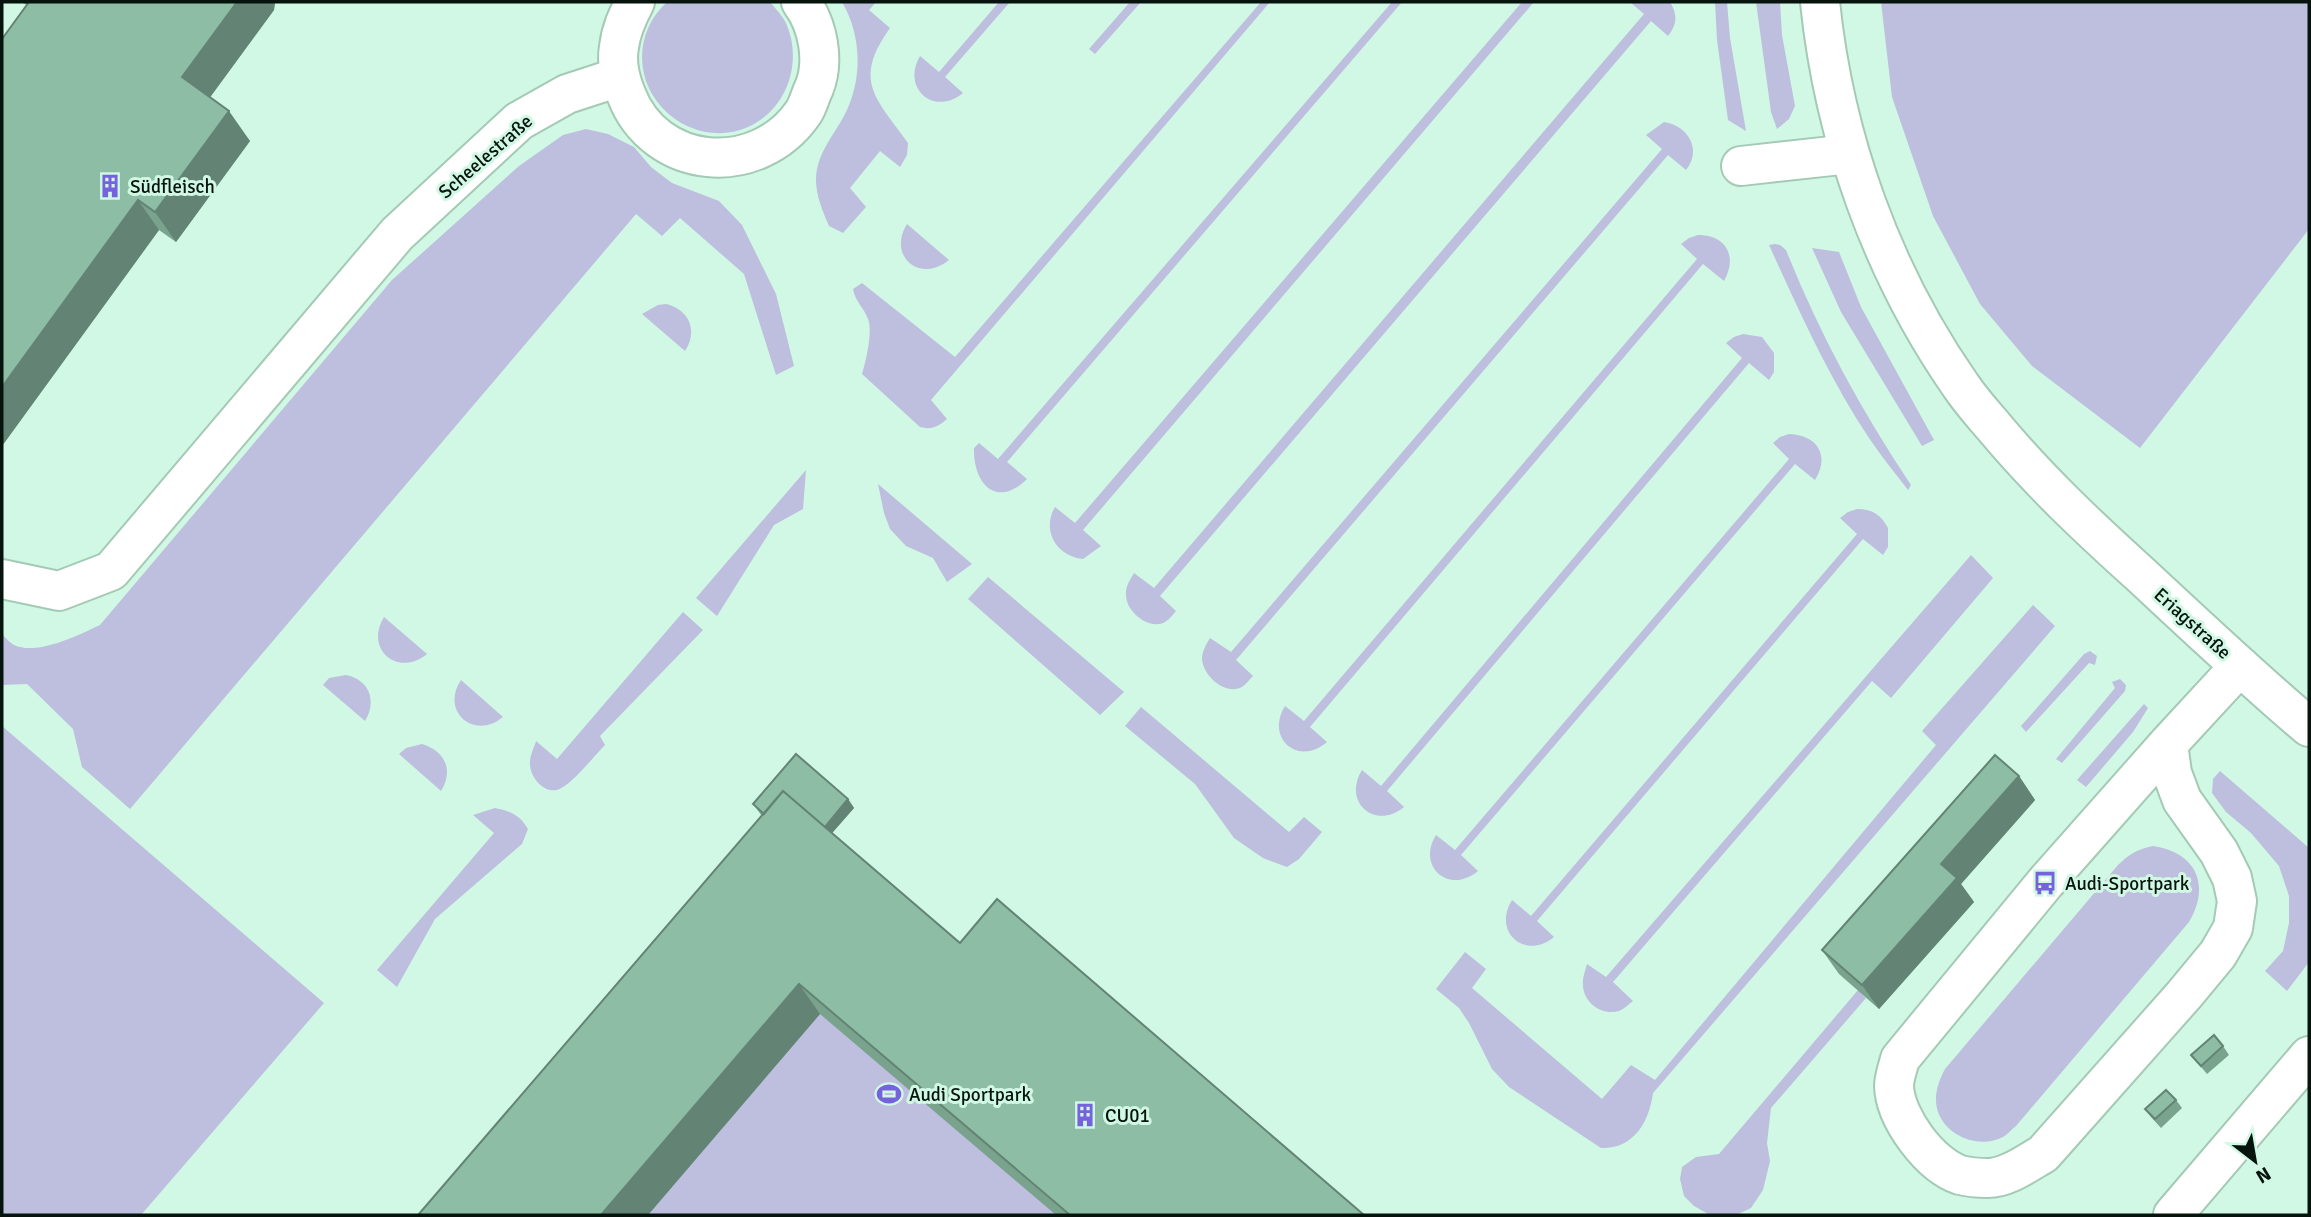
<svg xmlns="http://www.w3.org/2000/svg" width="2311" height="1217" font-family="Signika,sans-serif">
	<style>
		.green { fill: #bebedf }
		.lines { fill: none; stroke-linecap: round; stroke-linejoin: round }
		.minor-casing { stroke: #a4cab6; stroke-width: 42 }
		.minor { stroke: #fff; stroke-width: 38 }
		.wall { fill: #7aa38e }
		.shaded-wall { fill: #638474 }
		.building { fill: #8ebda5; stroke: #638474; stroke-width: 2 }
		.labels { text-anchor: middle; stroke-width: 6; stroke-linejoin: round; paint-order: stroke }
		.street-label { font-size: 19px; fill: #06140d; stroke: #d1f8e4 }
		.poi-label { font-size: 19px; fill: #06140d; stroke: #d1f8e4; text-anchor: start }
	</style>
	<rect width="100%" height="100%" fill="#d1f8e4"/>
	<path class="green" d="M 667,2 L 770,2 C 775,8 782,15 786,23 C 803,61 788,109 748,127 C 703,147 651,116 643,69 C 639,44 648,19 667,2 Z
		M 842,2 L 876,2 L 869,10 L 890,28 C 852,81 876,98 908,143 L 907,155 L 900,167 L 880,151 L 850,188 L 866,207 L 843,233 L 829,226 C 823,212 816,196 816,180 C 816,155 833,136 844,116 C 863,80 862,36 842,2 Z
		M 999,2 L 1010,2 L 945,77 L 963,93 C 934,117 901,88 920,56 L 939,72 Z
		M 1130,2 L 1141,2 L 1095,54 L 1089,49 Z
		M 1261,2 L 1270,2 L 931,400 L 947,419 C 938,427 931,430 920,427 L 862,374 C 866,361 873,331 868,319 C 864,308 855,301 853,289 L 862,283 L 955,357 Z
		M 1392,2 L 1402,2 L 1007,462 L 1027,479 C 997,509 973,484 974,448 L 979,443 L 998,459 Z
		M 1522,2 L 1534,2 L 1083,530 L 1101,546 L 1083,559 C 1057,556 1041,531 1055,507 L 1075,523 Z
		M 1630,2 L 1670,2 C 1678,15 1677,25 1668,36 L 1651,21 L 1160,596 L 1176,611 C 1173,615 1168,621 1163,623 C 1147,629 1126,611 1126,595 C 1125,587 1130,580 1134,573 L 1154,588 L 1644,14 Z
		M 1715,2 L 1727,2 L 1730,38 L 1746,131 L 1728,120 L 1717,40 Z
		M 1756,2 L 1780,2 L 1782,35 L 1795,106 L 1789,119 L 1777,129 L 1771,112 Z
		M 1881,2 L 2309,2 L 2309,229 L 2140,448 L 2032,366 L 1980,304 L 1933,216 L 1892,97 Z
		M 1664,122 C 1689,126 1702,150 1686,170 L 1668,155 L 1236,660 L 1253,676 C 1249,680 1245,686 1240,688 C 1223,694 1203,675 1202,659 C 1202,651 1206,645 1210,638 L 1231,652 L 1662,149 L 1646,135 Z
		M 586,129 L 608,134 L 634,147 L 651,167 L 672,183 L 719,201 L 742,225 L 776,294 L 794,366 L 776,375 L 744,274 L 680,218 L 662,236 L 636,214 L 130,809 L 82,767 L 73,729 L 27,684 L 2,685 L 2,634 C 5,637 10,643 14,645 C 37,656 79,635 100,625 L 392,280 L 519,166 L 563,135 Z
		M 907,224 L 949,260 C 920,284 887,256 907,224 Z
		M 1698,235 C 1726,235 1738,256 1724,281 L 1703,264 L 1310,727 L 1327,742 C 1298,767 1265,738 1285,706 L 1304,721 L 1697,259 L 1681,244 L 1689,238 Z
		M 1775,244 L 1780,245 L 1786,250 C 1819,333 1861,410 1911,485 L 1908,490 C 1895,473 1881,456 1869,438 C 1829,378 1799,311 1769,245 Z
		M 1812,248 L 1839,252 L 1861,307 L 1934,440 L 1922,446 L 1841,312 Z
		M 666,304 C 690,310 698,331 685,351 L 642,314 L 658,305 Z
		M 1743,334 L 1762,337 L 1774,353 L 1774,372 L 1769,380 L 1749,363 L 1387,791 L 1404,807 C 1375,831 1342,802 1362,770 L 1381,786 L 1742,358 L 1726,343 L 1734,337 Z
		M 1789,434 C 1818,435 1830,456 1815,480 L 1795,464 L 1461,855 L 1478,871 C 1450,895 1416,867 1436,835 L 1455,850 L 1789,459 L 1773,443 L 1780,437 Z
		M 806,470 L 803,509 L 774,525 L 717,616 L 696,598 Z
		M 878,484 L 972,564 L 947,582 L 933,558 L 906,546 L 890,529 L 884,513 Z
		M 1857,509 C 1873,509 1881,515 1888,528 L 1888,547 L 1883,555 L 1863,539 L 1537,921 L 1554,937 C 1525,961 1492,932 1512,900 L 1531,916 L 1857,534 L 1840,518 L 1848,512 Z
		M 1971,555 L 1993,578 L 1891,698 L 1872,681 L 1613,982 L 1633,1001 C 1629,1004 1624,1009 1619,1011 C 1602,1016 1584,1003 1583,986 C 1582,979 1585,971 1587,964 L 1606,977 Z
		M 988,577 L 1124,692 L 1100,715 L 968,599 Z
		M 2033,605 L 2055,626 L 1653,1093 C 1649,1122 1634,1149 1601,1148 L 1509,1087 L 1492,1069 L 1469,1023 L 1459,1008 L 1436,989 L 1465,952 L 1486,969 L 1472,988 L 1602,1099 L 1631,1065 L 1655,1080 L 1936,745 L 1922,731 Z
		M 683,612 L 703,630 L 600,736 L 605,745 C 594,756 571,786 557,790 C 542,793 529,775 530,762 C 530,755 534,748 536,741 L 557,759 Z
		M 384,617 L 427,654 C 398,678 364,649 384,617 Z
		M 2090,651 L 2097,656 L 2095,665 L 2089,663 L 2026,732 L 2021,726 L 2084,654 Z
		M 346,675 C 370,680 377,701 365,721 L 323,685 L 329,678 Z
		M 2120,679 L 2126,685 L 2125,691 L 2062,763 L 2056,759 L 2115,688 L 2112,682 Z
		M 461,680 L 503,717 C 474,741 440,711 461,680 Z
		M 2144,704 L 2148,708 L 2133,732 L 2086,787 L 2077,780 Z
		M 1141,707 L 1289,832 L 1304,817 L 1322,832 L 1299,859 L 1287,867 L 1263,858 L 1234,838 L 1195,784 L 1125,726 Z
		M 2,726 L 324,1003 L 141,1215 L 2,1215 Z
		M 422,744 C 445,751 454,770 441,791 L 399,754 L 406,748 Z
		M 2220,771 L 2309,848 L 2309,962 L 2287,991 L 2265,971 L 2283,951 L 2289,923 L 2289,896 L 2279,866 L 2251,833 L 2226,812 L 2212,793 L 2213,779 Z
		M 495,808 C 510,811 520,815 528,829 L 522,844 L 435,919 L 397,987 L 377,970 L 494,833 L 473,815 Z
		M 805,821 L 981,973 L 1350,1215 L 465,1215 Z
		M 2153,846 C 2196,852 2211,885 2189,922 L 2016,1126 C 2012,1129 2008,1134 2003,1137 C 1980,1149 1947,1137 1938,1112 C 1933,1097 1938,1082 1945,1069 L 2118,865 C 2129,854 2138,849 2153,846 Z
		M 1858,990 L 1866,998 L 1771,1108 L 1767,1143 L 1770,1161 L 1763,1190 L 1751,1208 L 1736,1215 L 1710,1215 L 1694,1206 L 1684,1196 L 1680,1179 L 1682,1167 L 1696,1157 L 1719,1154 Z"/>
	<g class="lines">
		<g class="minor-casing">
			<path id="minor" d="M 635,2 C 627,17 621,30 619,47 C 616,63 620,79 626,94 C 655,171 757,179 803,113 C 808,106 810,96 814,88 C 825,61 818,25 801,2
				M 1820,2 C 1834,138 1882,273 1961,386 C 1971,401 1983,414 1994,427 C 2039,481 2088,527 2140,574 C 2196,626 2251,678 2309,727
				M 1741,166 L 1850,154
				M 2,579 L 59,591 L 111,571 L 397,234 L 519,121 L 567,94 L 619,77
				M 2168,744 L 2172,773 L 2182,800 L 2219,852 L 2232,878 L 2237,901 L 2233,928 L 2218,954 L 2184,995 L 2043,1154 C 2027,1163 2007,1178 1988,1178 C 1980,1178 1968,1177 1960,1175 C 1930,1165 1895,1118 1894,1086 C 1894,1078 1898,1067 1900,1059 L 2045,883 L 2168,744 L 2240,666
				M 2173,1215 L 2309,1056"/>
		</g>
		<use href="#minor" class="minor"/>
	</g>
	<path class="wall" d="M 21,2 L 275,2 L 274,10 L 210,97 L 250,141 L 176,242 L 159,230 L 2,446 L 27,5 Z
		M 2019,776 L 2035,800 L 1961,884 L 1974,902 L 1879,1009 L 1839,974 L 1822,950 Z
		M 848,799 L 854,808 L 832,833 L 960,943 L 1364,1215 L 1056,1215 L 820,1014 L 648,1215 L 418,1215 L 762,816 L 753,804 Z
		M 2223,1046 L 2229,1055 L 2207,1074 L 2191,1055 Z
		M 2176,1100 L 2182,1108 L 2161,1128 L 2151,1117 L 2145,1109 Z"/>
	<path class="shaded-wall" d="M 237,2 L 275,2 L 274,10 L 203,107 L 182,77 Z
		M 229,111 L 250,141 L 176,242 L 155,212 Z
		M 138,200 L 159,230 L 2,446 L 2,387 Z
		M 2019,776 L 2035,800 L 1961,884 L 1974,902 L 1879,1009 L 1862,985 L 1941,864 Z
		M 848,799 L 854,808 L 826,840 L 820,832 Z
		M 799,984 L 820,1014 L 648,1215 L 601,1215 Z"/>
	<path class="building" d="M 29,2 L 237,2 L 182,77 L 229,111 L 155,212 L 138,200 L 2,387 L 2,39 Z
		M 796,754 L 848,799 L 825,827 L 783,791 L 764,814 L 753,804 Z
		M 1995,755 L 2019,776 L 1941,864 L 1957,878 L 1862,985 L 1822,950 Z
		M 783,791 L 960,943 L 997,899 L 1364,1215 L 1070,1215 L 799,984 L 601,1215 L 418,1215 Z
		M 2214,1035 L 2223,1046 L 2201,1066 L 2191,1055 Z
		M 2166,1090 L 2176,1100 L 2155,1119 L 2145,1109 Z"/>
	<defs>
		<g id="building-bare" transform="scale(1.89)"><path d="M-4-6H4V6H1V3H-1V6H-4ZM-2.5-4.3h1.7v1.8h-1.7ZM.8-4.3h1.7v1.8H.8ZM-2.5-1h1.7V.8h-1.7ZM.8-1h1.7V.8H.8Z" fill="#7562dc" stroke="#d1f8e4" stroke-width="2.5" paint-order="stroke"/></g>
		<g id="bus-bare" transform="scale(1.89)"><path d="M-5-6H5V4H4V6H2V4H-2V6H-4V4H-5ZM-3.5-4V0h7V-4ZM-3.5 1.2v1.5H-2V1.2ZM2 1.2v1.5H3.5V1.2Z" fill="#7562dc" stroke="#d1f8e4" stroke-width="2.5" paint-order="stroke"/></g>
		<g id="stadium-bare" transform="scale(1.89)"><path d="M0-5a6.5 5 0 1 0 0 10a6.5 5 0 1 0 0-10ZM-3.5-1.8h7v3.6h-7Z" fill="#7562dc" stroke="#d1f8e4" stroke-width="2.5" paint-order="stroke"/></g>
	</defs>
	<g fill-rule="evenodd">
		<use href="#building-bare" x="110" y="186"/>
		<use href="#bus-bare" x="2045" y="883"/>
		<use href="#stadium-bare" x="889" y="1094"/>
		<use href="#building-bare" x="1085" y="1115"/>
	</g>
	<g class="labels">
		<g class="street-label">
			<text transform="translate(485 156) rotate(-41)" y="7">Scheelestraße</text>
			<text transform="translate(2193 623) rotate(42)" y="7">Eriagstraße</text>
		</g>
		<g class="poi-label">
			<text x="130" y="193">Südfleisch</text>
			<text x="2065" y="890">Audi-Sportpark</text>
			<text x="909" y="1101">Audi Sportpark</text>
			<text x="1105" y="1122">CU01</text>
		</g>
	</g>
	<rect width="2311" height="1217" fill="none" stroke="#06140d" stroke-width="7"/>
	<g transform="translate(2255 1161) rotate(149)" stroke="#d1f8e4" stroke-width="5" paint-order="stroke">
	<path d="M0-5L12 26L0 18L-12 26Z" fill="#06140d"/>
	<text y="-10" font-size="19" font-weight="bold" text-anchor="middle" fill="#06140d">N</text>
	</g>
</svg>
